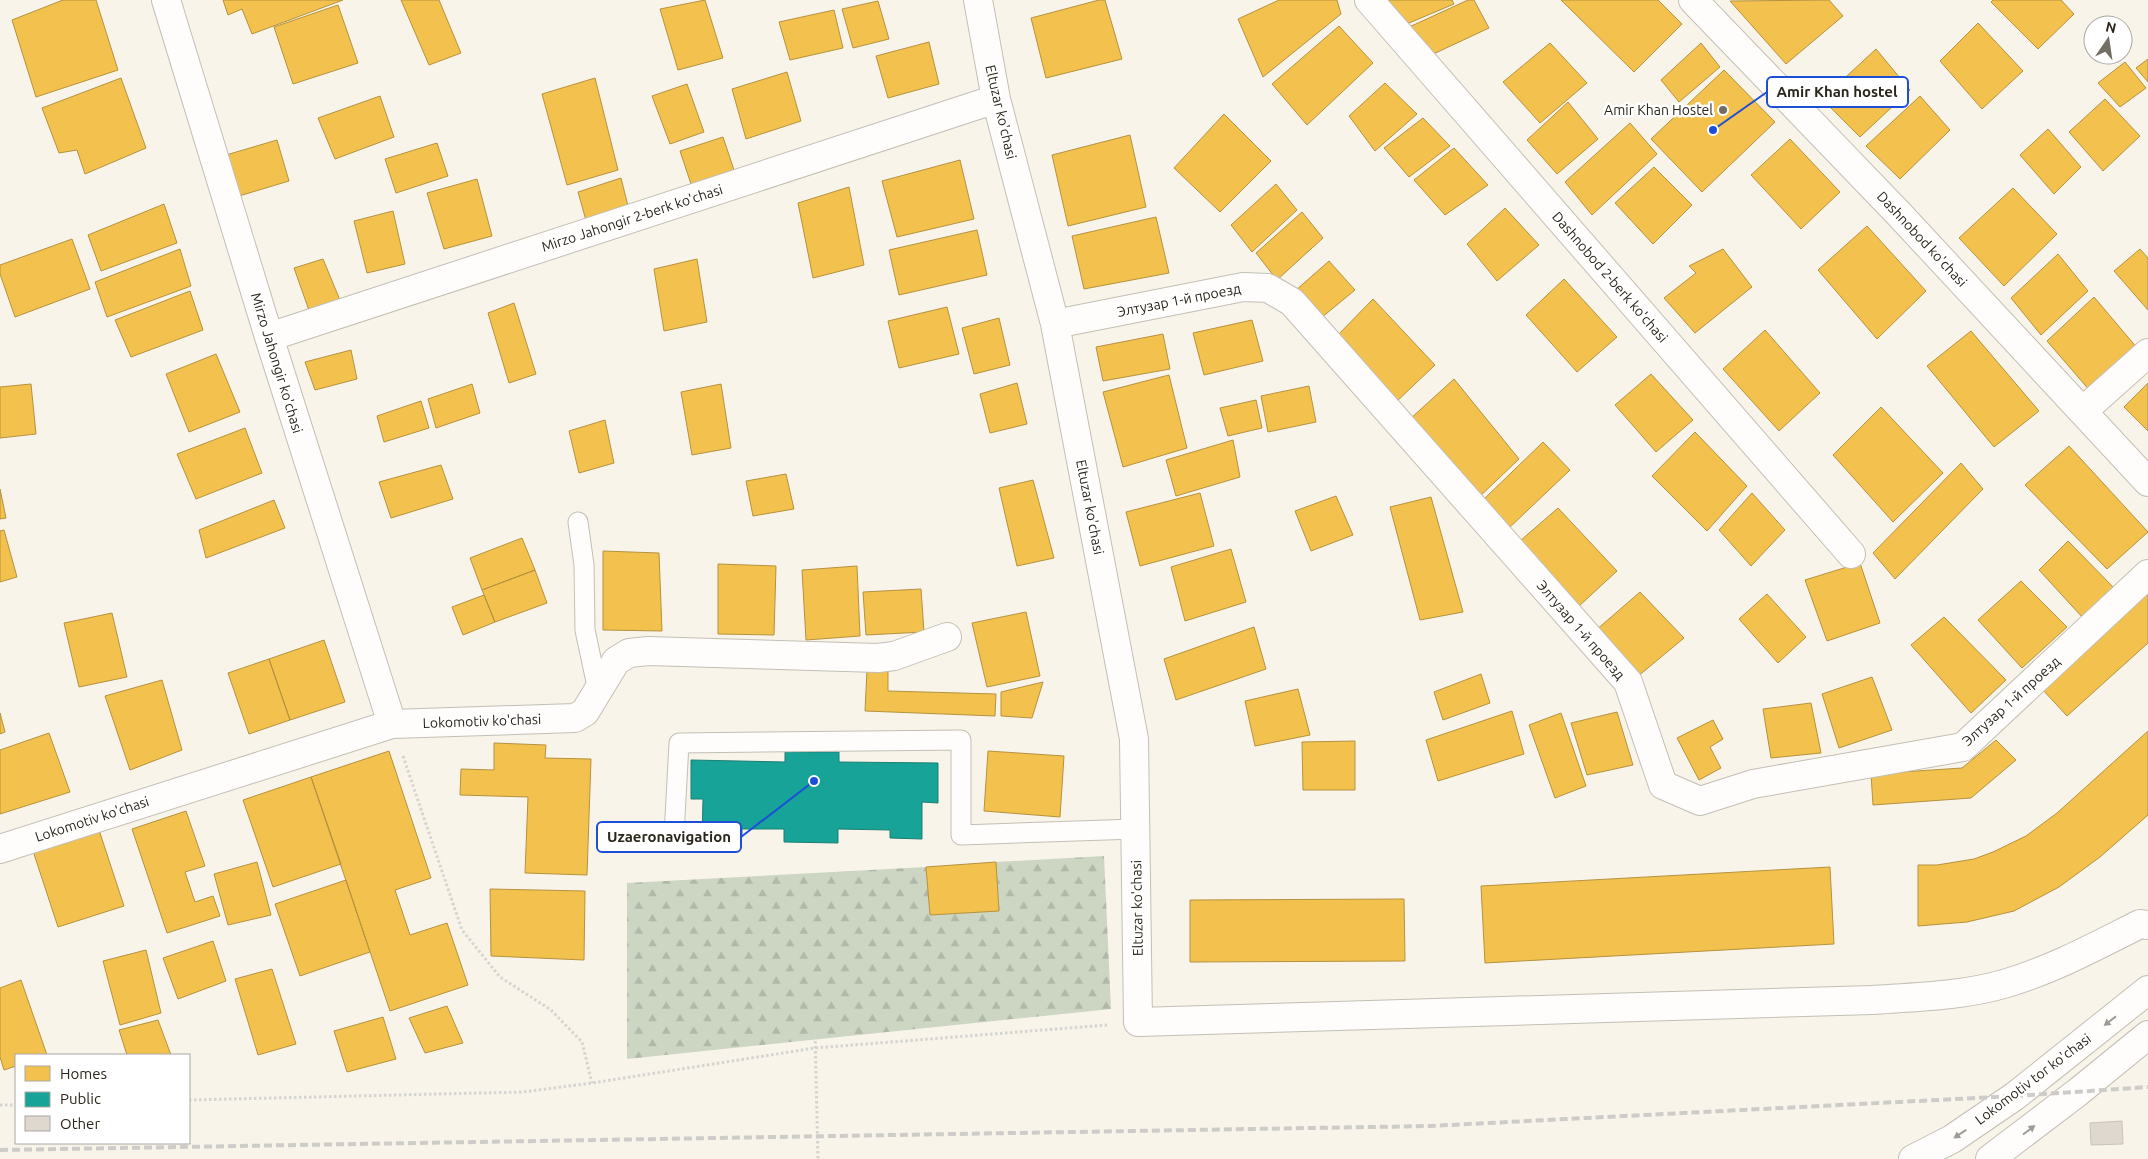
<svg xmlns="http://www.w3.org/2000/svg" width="2148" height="1159" font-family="Ubuntu,sans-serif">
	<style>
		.forest { fill: url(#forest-firs) }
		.homes { fill: #f2c14e; stroke: #b6923e }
		.public { fill: #17a398; stroke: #1d7e72 }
		.building { fill: #ded8cf; stroke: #cac4bb }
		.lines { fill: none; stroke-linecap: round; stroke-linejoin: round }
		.lane-casing { stroke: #c3bfb5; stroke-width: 21 }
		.street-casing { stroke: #c3bfb5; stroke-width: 30 }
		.secondary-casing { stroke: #c3bfb5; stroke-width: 30 }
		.path { stroke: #d4d4d0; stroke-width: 3; stroke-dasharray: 2.5 2.5; stroke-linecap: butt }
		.lane { stroke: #fefdfc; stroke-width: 19 }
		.street { stroke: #fefdfc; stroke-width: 28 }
		.secondary { stroke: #fefdfc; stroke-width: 28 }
		.rail { stroke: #cdccc9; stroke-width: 4; stroke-dasharray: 8 4; stroke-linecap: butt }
		.oneway { fill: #9f9c96 }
		.poi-dot { fill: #726e63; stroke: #fff; stroke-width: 2 }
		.labels { text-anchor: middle; stroke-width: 5; stroke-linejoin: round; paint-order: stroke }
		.poi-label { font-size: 14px; fill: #2a261a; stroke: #fff; text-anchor: end }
		.street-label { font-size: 14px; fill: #2a261a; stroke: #fff }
		.leader { fill: none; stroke: #1d4ed8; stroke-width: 2 }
		.callout-dot { fill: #1d4ed8; stroke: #fff; stroke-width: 2 }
		.callout { fill: #fff; stroke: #1d4ed8; stroke-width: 2 }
		.callout-label { font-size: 15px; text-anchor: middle; font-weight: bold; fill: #2a261a }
	</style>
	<defs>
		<pattern id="forest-firs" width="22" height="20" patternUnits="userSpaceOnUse" patternTransform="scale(1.25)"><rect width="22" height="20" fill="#cdd6c3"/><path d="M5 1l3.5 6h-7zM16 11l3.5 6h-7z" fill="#b0b8a7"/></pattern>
	</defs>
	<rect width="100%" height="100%" fill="#f8f4ea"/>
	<path class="forest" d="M 1104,856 L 1111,1009 L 627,1059 L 627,883 L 926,867 L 930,915 L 999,910 L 996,862 Z"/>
	<path class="homes" d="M 63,0 L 96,0 L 118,70 L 36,97 L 12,20 Z
		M 223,0 L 343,0 L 252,34 L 242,9 L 228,15 Z
		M 401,0 L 439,0 L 461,53 L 429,65 Z
		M 705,0 L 723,58 L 678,70 L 660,9 Z
		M 1099,0 L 1105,0 L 1122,59 L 1046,78 L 1031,18 Z
		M 1279,0 L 1337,0 L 1341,14 L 1263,77 L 1238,19 Z
		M 1388,0 L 1452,0 L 1454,4 L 1402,26 Z
		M 1468,0 L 1474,0 L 1489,28 L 1427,57 L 1407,28 Z
		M 1561,0 L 1658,0 L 1682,24 L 1634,72 Z
		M 1829,0 L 1843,16 L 1786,64 L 1730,1 Z
		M 1993,0 L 2061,0 L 2074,14 L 2038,49 L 1991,2 Z
		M 878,1 L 889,39 L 853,48 L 842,9 Z
		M 338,5 L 358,63 L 293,84 L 274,27 Z
		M 834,10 L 843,48 L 790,60 L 779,22 Z
		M 1978,23 L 2023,71 L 1982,109 L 1940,61 Z
		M 1339,26 L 1373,63 L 1307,125 L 1272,84 Z
		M 929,42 L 939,84 L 888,98 L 876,56 Z
		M 1550,43 L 1587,83 L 1540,123 L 1503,82 Z
		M 1701,43 L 1720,67 L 1679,102 L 1661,80 Z
		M 1876,49 L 1910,90 L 1860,137 L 1822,99 Z
		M 2148,59 L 2148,82 L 2136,68 Z
		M 2125,62 L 2146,88 L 2120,107 L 2098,83 Z
		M 1724,70 L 1775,122 L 1702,192 L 1651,139 Z
		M 787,72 L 801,121 L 746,139 L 732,89 Z
		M 121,78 L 146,148 L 85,174 L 77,150 L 59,153 L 42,108 Z
		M 595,78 L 618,170 L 567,185 L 542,94 Z
		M 1385,83 L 1417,114 L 1375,151 L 1349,116 Z
		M 687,84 L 704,132 L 670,144 L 652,96 Z
		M 380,96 L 394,137 L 335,159 L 318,118 Z
		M 1920,96 L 1950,130 L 1900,179 L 1866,146 Z
		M 2105,99 L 2140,136 L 2103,171 L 2069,132 Z
		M 1568,102 L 1598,139 L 1557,174 L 1527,140 Z
		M 1224,114 L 1271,161 L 1220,212 L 1174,168 Z
		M 1423,118 L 1450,146 L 1409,177 L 1384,148 Z
		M 1630,123 L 1657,154 L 1592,215 L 1565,182 Z
		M 2048,129 L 2081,167 L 2054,194 L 2020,155 Z
		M 1130,135 L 1146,207 L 1068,226 L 1052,155 Z
		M 723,137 L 735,173 L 692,187 L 680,151 Z
		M 1790,139 L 1840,192 L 1801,229 L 1751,175 Z
		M 277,140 L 289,181 L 239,196 L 226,155 Z
		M 437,143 L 448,176 L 396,193 L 385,159 Z
		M 1454,148 L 1488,185 L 1445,215 L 1414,180 Z
		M 960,160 L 974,219 L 897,237 L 882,181 Z
		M 1654,167 L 1692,205 L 1653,244 L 1615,203 Z
		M 621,178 L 629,210 L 587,224 L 578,192 Z
		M 477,179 L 492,236 L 444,249 L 427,193 Z
		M 1276,184 L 1297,210 L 1252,252 L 1231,225 Z
		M 849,187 L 864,265 L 813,278 L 798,203 Z
		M 2013,188 L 2057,234 L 2004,286 L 1959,238 Z
		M 164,204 L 177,243 L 101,271 L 88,235 Z
		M 1505,208 L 1539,245 L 1497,281 L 1467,244 Z
		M 393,211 L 405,264 L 367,273 L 354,221 Z
		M 1302,212 L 1323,238 L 1277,280 L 1256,253 Z
		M 1156,217 L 1169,273 L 1084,289 L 1072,236 Z
		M 1867,226 L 1926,291 L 1877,339 L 1818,270 Z
		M 977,230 L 987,275 L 899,295 L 889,250 Z
		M 72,239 L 90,289 L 15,317 L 0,274 L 0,265 Z
		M 180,249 L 191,286 L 107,317 L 95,282 Z
		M 1723,249 L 1752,287 L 1695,333 L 1664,298 L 1696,273 L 1689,266 Z
		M 2140,249 L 2148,258 L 2148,310 L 2114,271 Z
		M 2058,254 L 2088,291 L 2041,335 L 2011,298 Z
		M 323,259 L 342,305 L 311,316 L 294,268 Z
		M 697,259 L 707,322 L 664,331 L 654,269 Z
		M 1329,261 L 1355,290 L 1321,318 L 1295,291 Z
		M 1564,279 L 1617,337 L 1577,372 L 1526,315 Z
		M 190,291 L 203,330 L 131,357 L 115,320 Z
		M 2094,297 L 2138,349 L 2091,392 L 2047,341 Z
		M 1373,299 L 1435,365 L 1395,403 L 1335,338 Z
		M 514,303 L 536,374 L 509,383 L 488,313 Z
		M 947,307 L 959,354 L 899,368 L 888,321 Z
		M 999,318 L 1010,365 L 974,374 L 962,328 Z
		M 1252,320 L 1263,361 L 1204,375 L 1193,333 Z
		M 1765,330 L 1820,393 L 1779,431 L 1723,369 Z
		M 1971,331 L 2039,411 L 1994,447 L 1927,366 Z
		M 1163,334 L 1170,369 L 1103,381 L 1096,347 Z
		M 351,350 L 357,379 L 315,390 L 305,362 Z
		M 216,354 L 240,412 L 189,432 L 166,374 Z
		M 1651,374 L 1693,420 L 1656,452 L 1615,405 Z
		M 1169,375 L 1187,448 L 1123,467 L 1103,392 Z
		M 1454,379 L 1519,459 L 1476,500 L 1410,419 Z
		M 1017,383 L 1027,424 L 990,433 L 980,394 Z
		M 2148,383 L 2148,431 L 2124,407 Z
		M 31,384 L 36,434 L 0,438 L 0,387 Z
		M 472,384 L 480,413 L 436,428 L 428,399 Z
		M 721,384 L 731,448 L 692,455 L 681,392 Z
		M 1309,386 L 1316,422 L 1268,432 L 1261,396 Z
		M 1256,400 L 1262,428 L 1228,436 L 1220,408 Z
		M 421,401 L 429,428 L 384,442 L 377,416 Z
		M 1881,407 L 1943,473 L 1893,522 L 1833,455 Z
		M 605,420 L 614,463 L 579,473 L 569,431 Z
		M 245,428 L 262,473 L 196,499 L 177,454 Z
		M 1695,432 L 1747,486 L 1707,531 L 1652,476 Z
		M 1233,440 L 1240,477 L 1176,496 L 1166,460 Z
		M 1543,442 L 1570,470 L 1508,529 L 1482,501 Z
		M 2069,446 L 2148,532 L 2107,569 L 2025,485 Z
		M 1961,463 L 1983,489 L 1895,579 L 1873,553 Z
		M 441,465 L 453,499 L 391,518 L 379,482 Z
		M 786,474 L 794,509 L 753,516 L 746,481 Z
		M 1033,480 L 1054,558 L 1017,566 L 999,488 Z
		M 0,489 L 6,518 L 0,519 Z
		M 1200,493 L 1214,546 L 1140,566 L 1126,512 Z
		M 1752,493 L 1785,530 L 1751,566 L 1719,530 Z
		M 1336,496 L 1353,535 L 1311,551 L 1295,511 Z
		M 1431,497 L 1463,612 L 1420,620 L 1390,507 Z
		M 274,500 L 285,528 L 206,558 L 199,530 Z
		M 1558,508 L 1617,571 L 1578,607 L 1520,541 Z
		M 4,530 L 17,577 L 0,582 L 0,531 Z
		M 522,538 L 535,570 L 482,590 L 470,558 Z
		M 2068,541 L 2113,587 L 2083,618 L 2039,570 Z
		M 1231,549 L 1246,602 L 1185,621 L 1171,567 Z
		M 603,551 L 659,553 L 662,631 L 603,630 Z
		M 1860,563 L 1880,623 L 1827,641 L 1805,580 Z
		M 718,564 L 776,566 L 774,635 L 718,634 Z
		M 857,566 L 860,636 L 806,640 L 802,570 Z
		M 535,570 L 547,603 L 495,622 L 482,590 Z
		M 2021,581 L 2067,627 L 2022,668 L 1978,620 Z
		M 921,589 L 924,632 L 866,635 L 863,592 Z
		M 1640,592 L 1684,638 L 1637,677 L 1595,631 Z
		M 2148,593 L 2148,643 L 2067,716 L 2042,689 Z
		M 1767,594 L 1806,637 L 1778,663 L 1739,619 Z
		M 484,595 L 495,622 L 463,635 L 452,607 Z
		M 1026,612 L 1040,676 L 987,687 L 972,623 Z
		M 112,613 L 127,677 L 79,687 L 64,623 Z
		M 1944,617 L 2006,680 L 1971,713 L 1911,645 Z
		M 1254,627 L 1266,669 L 1176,700 L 1164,659 Z
		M 324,640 L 345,702 L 290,720 L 269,659 Z
		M 269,659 L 290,720 L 249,734 L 228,673 Z
		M 867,670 L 888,671 L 888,691 L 996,694 L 995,716 L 865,711 Z
		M 1481,674 L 1490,703 L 1443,720 L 1434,692 Z
		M 1872,677 L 1892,730 L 1839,748 L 1822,694 Z
		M 162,680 L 182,750 L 130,770 L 105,696 Z
		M 1043,682 L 1032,718 L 1001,716 L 1001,692 Z
		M 1298,689 L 1310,735 L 1255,746 L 1245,701 Z
		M 1811,703 L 1821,753 L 1771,758 L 1763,709 Z
		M 1512,711 L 1524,754 L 1438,781 L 1426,740 Z
		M 1617,712 L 1633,765 L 1587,775 L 1571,723 Z
		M 0,713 L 5,732 L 0,734 Z
		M 1561,713 L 1586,786 L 1555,798 L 1529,725 Z
		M 1713,720 L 1723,739 L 1710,747 L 1721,768 L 1699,780 L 1677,738 Z
		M 2148,731 L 2148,815 L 2100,857 L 2059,887 L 2014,911 L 1967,922 L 1918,926 L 1918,865 L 1937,865 L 1974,859 L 1993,852 L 2026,836 L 2057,813 Z
		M 49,733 L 70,792 L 0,814 L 0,750 Z
		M 1996,740 L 2016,760 L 1971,798 L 1873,805 L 1871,774 L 1962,768 Z
		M 1355,741 L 1355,790 L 1303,790 L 1302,742 Z
		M 494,743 L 546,745 L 545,758 L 591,759 L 587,875 L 525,873 L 528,797 L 460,795 L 461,769 L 494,770 Z
		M 389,751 L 431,878 L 395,890 L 410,935 L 447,923 L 468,985 L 390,1011 L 311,777 Z
		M 988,751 L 1064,756 L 1060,817 L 984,811 Z
		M 311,777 L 341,864 L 273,887 L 243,800 Z
		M 186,811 L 205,866 L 185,872 L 195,902 L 213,896 L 220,916 L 167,933 L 132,829 Z
		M 99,830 L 124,906 L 58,927 L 33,851 Z
		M 257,862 L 271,915 L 228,925 L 214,874 Z
		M 996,862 L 999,911 L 930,915 L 926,867 Z
		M 1830,867 L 1834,944 L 1485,963 L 1481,886 Z
		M 346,880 L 370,952 L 300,976 L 275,904 Z
		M 490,889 L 585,891 L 584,960 L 491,956 Z
		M 1404,899 L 1405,961 L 1190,962 L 1190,900 Z
		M 213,941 L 226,981 L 178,999 L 163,958 Z
		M 146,950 L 161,1013 L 120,1025 L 103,961 Z
		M 272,969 L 296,1044 L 258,1055 L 235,979 Z
		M 21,980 L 47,1055 L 16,1055 L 16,1066 L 4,1070 L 0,1057 L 0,988 Z
		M 447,1006 L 463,1043 L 425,1053 L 409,1018 Z
		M 383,1017 L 396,1059 L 347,1072 L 334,1031 Z
		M 158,1020 L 171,1055 L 127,1055 L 119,1030 Z"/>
	<path class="public" d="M 785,752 L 839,752 L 839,762 L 938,763 L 938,803 L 922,802 L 922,839 L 890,838 L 890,830 L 838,829 L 838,843 L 784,842 L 784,829 L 742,829 L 742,836 L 702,836 L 703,799 L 691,799 L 691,760 L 785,762 Z"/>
	<path class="building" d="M 2122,1121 L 2123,1144 L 2091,1145 L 2090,1123 Z"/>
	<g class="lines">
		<g class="lane-casing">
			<path id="lane" d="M 578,522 L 584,565 L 585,630 L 598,691
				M 674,836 L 679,743 L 961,740 L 961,835 L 1136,829"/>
		</g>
		<g class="street-casing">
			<path id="street" d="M 166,0 L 269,337 L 392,724
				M 978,0 L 996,99 L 1055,324 L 1134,739 L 1138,1022 L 1872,1000 C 1917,997 1964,996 2007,983 C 2054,969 2096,946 2140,924 L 2148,925
				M 1369,0 L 1851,554
				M 1693,0 L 1899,214 L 2148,482
				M 1055,324 L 1243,287 L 1268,288 L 1292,302 L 1628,682 L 1663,785 L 1700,801 L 1753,784 L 1963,747 L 2148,574
				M 269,337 L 996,99
				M 2084,410 L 2148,353
				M 0,849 L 392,724 L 575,718 L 585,712 L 616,661 L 629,653 L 648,651 L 878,658 L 894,656 L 947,637"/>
		</g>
		<g class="secondary-casing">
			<path id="secondary" d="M 1913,1159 L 1952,1139 L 2015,1096 L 2148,990
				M 1990,1159 L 2078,1092 L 2148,1035"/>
		</g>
		<path class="path" d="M 403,756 L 462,930 L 500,977 L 551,1010 L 582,1042 L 592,1083
			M 815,1031 L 818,1159
			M 189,1100 L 523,1092 L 592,1083 L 815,1048 L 1107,1025
			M 0,1105 L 16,1105"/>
		<use href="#lane" class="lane"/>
		<use href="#street" class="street"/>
		<use href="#secondary" class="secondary"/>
		<path class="rail" d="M 0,1150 L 1430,1126 L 2015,1096 L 2148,1087"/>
	</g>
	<defs><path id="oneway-solid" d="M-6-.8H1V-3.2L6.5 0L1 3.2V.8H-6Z" transform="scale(1.25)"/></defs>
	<g class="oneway">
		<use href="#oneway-solid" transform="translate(2110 1021) rotate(142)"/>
		<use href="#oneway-solid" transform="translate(2029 1130) rotate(-37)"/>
		<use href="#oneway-solid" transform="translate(1960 1134) rotate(146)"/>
	</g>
	<circle class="poi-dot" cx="1723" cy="110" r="5"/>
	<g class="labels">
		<g class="poi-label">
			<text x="1713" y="115">Amir Khan Hostel</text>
		</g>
		<g class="street-label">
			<text transform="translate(1001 112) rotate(77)" y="5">Eltuzar ko'chasi</text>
			<text transform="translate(632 218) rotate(-18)" y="5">Mirzo Jahongir 2-berk ko'chasi</text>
			<text transform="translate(1922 239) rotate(47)" y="5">Dashnobod ko'chasi</text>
			<text transform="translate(1610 277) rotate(49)" y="5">Dashnobod 2-berk ko'chasi</text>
			<text transform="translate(1179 300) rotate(-11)" y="5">Элтузар 1-й проезд</text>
			<text transform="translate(277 363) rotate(73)" y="5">Mirzo Jahongir ko'chasi</text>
			<text transform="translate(1090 507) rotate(79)" y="5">Eltuzar ko'chasi</text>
			<text transform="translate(1581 630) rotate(49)" y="5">Элтузар 1-й проезд</text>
			<text transform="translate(2011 701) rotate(-42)" y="5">Элтузар 1-й проезд</text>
			<text transform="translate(482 721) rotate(-2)" y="5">Lokomotiv ko'chasi</text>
			<text transform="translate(92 819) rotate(-18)" y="5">Lokomotiv ko'chasi</text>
			<text transform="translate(1137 908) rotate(-91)" y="5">Eltuzar ko'chasi</text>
			<text transform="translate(2033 1079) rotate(-37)" y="5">Lokomotiv tor ko'chasi</text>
		</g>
	</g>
	<path class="leader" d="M1713 130L1767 92M814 781L741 837"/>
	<g class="callout-dot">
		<circle cx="1713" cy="130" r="5"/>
		<circle cx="814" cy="781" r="5"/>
	</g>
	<g class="callout">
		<rect x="1767" y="77" width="141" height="30" rx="5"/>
		<rect x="597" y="822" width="144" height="30" rx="5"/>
	</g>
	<g class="callout-label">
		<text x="1837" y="97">Amir Khan hostel</text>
		<text x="669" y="842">Uzaeronavigation</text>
	</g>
	<rect x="15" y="1054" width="175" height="90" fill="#ffffff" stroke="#aaa8a3"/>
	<rect x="25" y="1066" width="25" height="15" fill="#f2c14e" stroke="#aaa8a3"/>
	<text x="60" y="1079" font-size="15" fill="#2a261a">Homes</text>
	<rect x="25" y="1092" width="25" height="15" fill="#17a398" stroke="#aaa8a3"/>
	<text x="60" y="1104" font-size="15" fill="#2a261a">Public</text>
	<rect x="25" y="1116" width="25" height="15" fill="#ded8cf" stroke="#aaa8a3"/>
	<text x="60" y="1129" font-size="15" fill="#2a261a">Other</text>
	<g transform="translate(2108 40) rotate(13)"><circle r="24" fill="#ffffff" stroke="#aaa8a3"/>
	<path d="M0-4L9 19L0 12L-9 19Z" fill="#726e63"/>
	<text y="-8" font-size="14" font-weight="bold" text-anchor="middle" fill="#2a261a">N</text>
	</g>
</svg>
